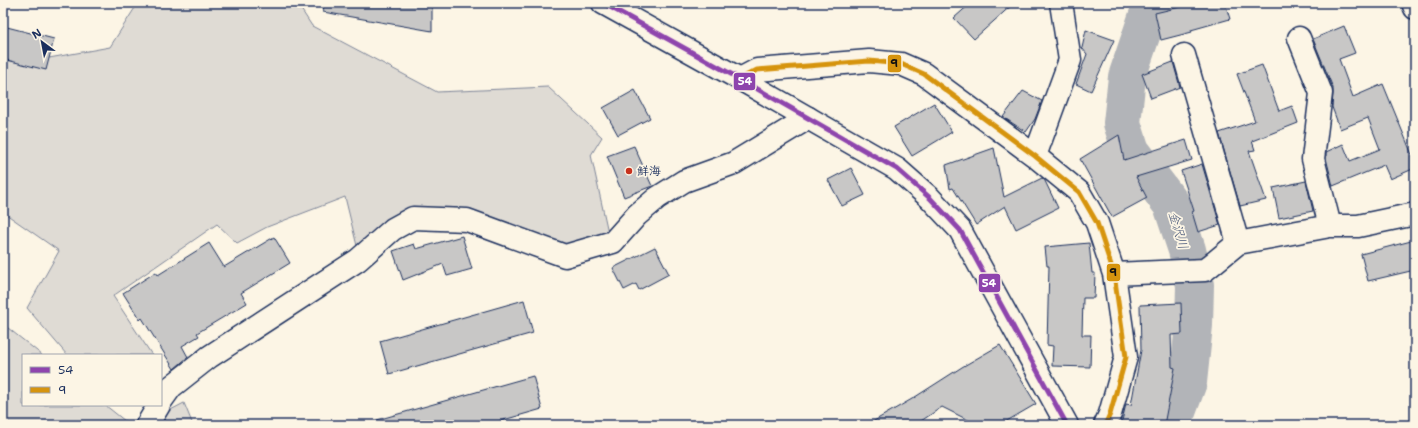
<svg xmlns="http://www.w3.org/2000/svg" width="1418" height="428" font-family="'Shantell Sans','Klee One',sans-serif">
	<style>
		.green { fill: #dfdbd4; stroke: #7d8599 }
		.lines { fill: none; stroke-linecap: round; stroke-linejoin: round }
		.river { stroke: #b2b4b8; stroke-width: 38 }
		.building { fill: #c8c7c6; stroke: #1b2f5e }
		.street-casing { stroke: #1b2f5e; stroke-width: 25 }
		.primary-casing { stroke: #1b2f5e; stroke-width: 25 }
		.highway-casing { stroke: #1b2f5e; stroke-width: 25 }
		.street { stroke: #fcf5e5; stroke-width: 22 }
		.primary { stroke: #fcf5e5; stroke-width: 22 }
		.highway { stroke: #fcf5e5; stroke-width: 22 }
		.bus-1-casing { stroke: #fcf5e5; stroke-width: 8 }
		.bus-2-casing { stroke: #fcf5e5; stroke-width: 8 }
		.bus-1 { stroke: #8e44ad; stroke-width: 5 }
		.bus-2 { stroke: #d6940e; stroke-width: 5 }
		.poi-dot { fill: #c8321e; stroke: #fcf5e5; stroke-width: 1.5 }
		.labels { text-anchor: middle; stroke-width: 3.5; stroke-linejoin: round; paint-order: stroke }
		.poi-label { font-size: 12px; font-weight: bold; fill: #1b2f5e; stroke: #fcf5e5; text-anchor: start }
		.water-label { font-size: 13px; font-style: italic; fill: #485779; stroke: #fcf5e5 }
		.line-badge { stroke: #fcf5e5; stroke-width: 1.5 }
		.badge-label { font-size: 11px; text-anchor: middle; font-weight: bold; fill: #fff }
		.pale-badge-label { font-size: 11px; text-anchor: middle; font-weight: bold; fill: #111 }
	</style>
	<rect width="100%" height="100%" fill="#fcf5e5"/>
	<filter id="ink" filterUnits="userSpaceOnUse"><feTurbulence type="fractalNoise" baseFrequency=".025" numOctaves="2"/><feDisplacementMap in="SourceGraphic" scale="8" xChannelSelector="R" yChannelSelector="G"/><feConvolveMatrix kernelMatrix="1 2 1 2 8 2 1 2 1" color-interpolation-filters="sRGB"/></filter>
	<g filter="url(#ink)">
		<path class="green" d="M 138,3 L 297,3 L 312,26 L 437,92 L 548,87 L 602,137 L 591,155 L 609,237 L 567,248 L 415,208 L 357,246 L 345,197 L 267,227 L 237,243 L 217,224 L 113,296 L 152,355 L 67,355 L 27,308 L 59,251 L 3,212 L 3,40 L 49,58 L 110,47 Z
			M 3,324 L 42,355 L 23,355 L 23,405 L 105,405 L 130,425 L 3,425 Z
			M 184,403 L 193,425 L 142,425 Z"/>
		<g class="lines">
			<path class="river" d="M 1152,3 L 1127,77 L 1122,123 L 1131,151 L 1172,205 L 1187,250 L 1195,285 L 1194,325 L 1188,382 L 1172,425"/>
		</g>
		<path class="building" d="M 324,3 L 432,3 L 432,31 L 323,12 Z
			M 971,3 L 1014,3 L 974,39 L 954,18 Z
			M 1197,3 L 1225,3 L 1230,19 L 1191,30 L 1192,32 L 1161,40 L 1155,13 Z
			M 3,26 L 54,39 L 46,70 L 3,59 Z
			M 1344,26 L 1355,53 L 1339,59 L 1353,97 L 1383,84 L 1415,162 L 1415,168 L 1390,179 L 1384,165 L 1333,186 L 1326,158 L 1326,152 L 1343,144 L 1350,161 L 1380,149 L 1368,118 L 1340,129 L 1332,107 L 1333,94 L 1333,88 L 1313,39 Z
			M 1086,30 L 1114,40 L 1091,91 L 1076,84 L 1087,54 L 1082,48 Z
			M 1173,62 L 1180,87 L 1151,98 L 1142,74 Z
			M 1262,65 L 1279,111 L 1292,106 L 1298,123 L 1252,141 L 1255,150 L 1249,151 L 1266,200 L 1240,206 L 1219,133 L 1255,121 L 1237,74 Z
			M 635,90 L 650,118 L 618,135 L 603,108 Z
			M 1023,91 L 1042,101 L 1035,119 L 1026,132 L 1003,117 Z
			M 934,103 L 952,132 L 912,156 L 894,127 Z
			M 1119,135 L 1124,160 L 1186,140 L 1192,160 L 1136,177 L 1147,198 L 1112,217 L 1080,159 Z
			M 634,146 L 652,186 L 624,197 L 607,156 Z
			M 994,148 L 1004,197 L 1042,178 L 1044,179 L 1058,208 L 1016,229 L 1005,206 L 976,225 L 953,188 L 950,189 L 946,165 Z
			M 1202,164 L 1220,225 L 1198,232 L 1192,212 L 1194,211 L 1181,171 Z
			M 851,168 L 865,195 L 842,206 L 828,180 Z
			M 1306,181 L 1313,211 L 1279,218 L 1273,188 Z
			M 462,236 L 472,269 L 447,276 L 443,264 L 403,280 L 393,251 L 414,244 L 416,249 Z
			M 274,237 L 290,263 L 241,293 L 247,303 L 197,333 L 199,336 L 182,346 L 188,357 L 174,369 L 142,318 L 140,320 L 123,293 L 156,272 L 158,275 L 209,243 L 224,267 Z
			M 1415,240 L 1415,270 L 1368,281 L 1361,254 Z
			M 1089,243 L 1092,273 L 1095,273 L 1094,298 L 1083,298 L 1082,335 L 1091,335 L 1090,367 L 1052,366 L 1053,346 L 1047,345 L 1049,266 L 1047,266 L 1045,247 Z
			M 655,247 L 669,274 L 639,290 L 636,284 L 624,290 L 613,268 Z
			M 524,300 L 533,333 L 389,374 L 380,341 Z
			M 1181,303 L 1182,334 L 1171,335 L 1172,367 L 1175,368 L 1164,425 L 1121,425 L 1126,404 L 1131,405 L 1141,350 L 1140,305 Z
			M 1000,345 L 1036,404 L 1000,425 L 978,425 L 942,407 L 915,425 L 867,425 L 912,399 L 962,367 Z
			M 533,376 L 542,409 L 486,425 L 378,425 L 377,420 Z"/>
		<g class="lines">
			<g class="street-casing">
				<path id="street" d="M 1299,38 L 1321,93 L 1313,159 L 1330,226
					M 1184,55 L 1238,243
					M 740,79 L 757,70 L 869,61 L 901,64 L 924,74 L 1035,156 L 1079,192 L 1097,223 L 1114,274 L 1126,357 L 1110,414 L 1105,425
					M 1035,156 L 1070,60 L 1061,3
					M 1114,274 L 1205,270 L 1238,243 L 1330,226 L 1358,226 L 1415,214
					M 161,401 L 171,387 L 209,357 L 358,260 L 393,229 L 413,218 L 467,220 L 565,256 L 613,242 L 637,215 L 657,198 L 684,181 L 734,163 L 808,118
					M 147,425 L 159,405"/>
			</g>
			<g class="primary-casing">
				<path id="primary" d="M 603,3 L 740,79 L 897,169 L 930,198 L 960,230 L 1067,425"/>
			</g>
			<g class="highway-casing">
				<path id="highway" d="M 1413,3 L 1415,8"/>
			</g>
			<use href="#street" class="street"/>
			<use href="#primary" class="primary"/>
			<use href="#highway" class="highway"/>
			<g class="bus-1-casing">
				<path id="bus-1" d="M 603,3 L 740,79 L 897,169 L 930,198 L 960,230 L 1067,425"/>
			</g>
			<g class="bus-2-casing">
				<path id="bus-2" d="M 740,79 L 757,70 L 869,61 L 901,64 L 924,74 L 1035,156 L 1079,192 L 1097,223 L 1114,274 L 1126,357 L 1110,414 L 1105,425"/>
			</g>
			<use href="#bus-1" class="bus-1"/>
			<use href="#bus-2" class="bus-2"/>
		</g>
	</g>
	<circle class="poi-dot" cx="629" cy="171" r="4"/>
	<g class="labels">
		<g class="poi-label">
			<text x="637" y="175">鮮海</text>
		</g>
		<g class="water-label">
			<text transform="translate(1179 230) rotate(74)" y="5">金沢川</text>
		</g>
	</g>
	<g class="line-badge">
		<rect x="887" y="54" width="15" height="19" rx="4" fill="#d6940e"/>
		<rect x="733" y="72" width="23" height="19" rx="4" fill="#8e44ad"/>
		<rect x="1106" y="263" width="15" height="19" rx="4" fill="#d6940e"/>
		<rect x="978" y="273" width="23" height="20" rx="4" fill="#8e44ad"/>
	</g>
	<g class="badge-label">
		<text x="745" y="85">54</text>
		<text x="989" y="287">54</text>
	</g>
	<g class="pale-badge-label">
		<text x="894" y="67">9</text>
		<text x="1113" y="276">9</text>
	</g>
	<rect width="1418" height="428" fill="none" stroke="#fcf5e5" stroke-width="16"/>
	<rect x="8" y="8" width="1402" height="412" fill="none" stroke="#1b2f5e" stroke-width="1.5" filter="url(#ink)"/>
	<rect x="22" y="354" width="140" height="52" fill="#fcf5e5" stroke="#a2a6af"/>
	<rect x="30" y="367" width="20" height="6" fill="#8e44ad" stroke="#a2a6af"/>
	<text x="58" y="374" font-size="12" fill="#1b2f5e">54</text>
	<rect x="30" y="387" width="20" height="6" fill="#d6940e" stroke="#a2a6af"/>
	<text x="58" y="394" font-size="12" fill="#1b2f5e">9</text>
	<g transform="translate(42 42) rotate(328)" stroke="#fcf5e5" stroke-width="3" paint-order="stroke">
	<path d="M0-3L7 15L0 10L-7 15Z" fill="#1b2f5e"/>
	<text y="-6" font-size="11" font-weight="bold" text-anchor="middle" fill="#1b2f5e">N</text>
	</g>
</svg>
